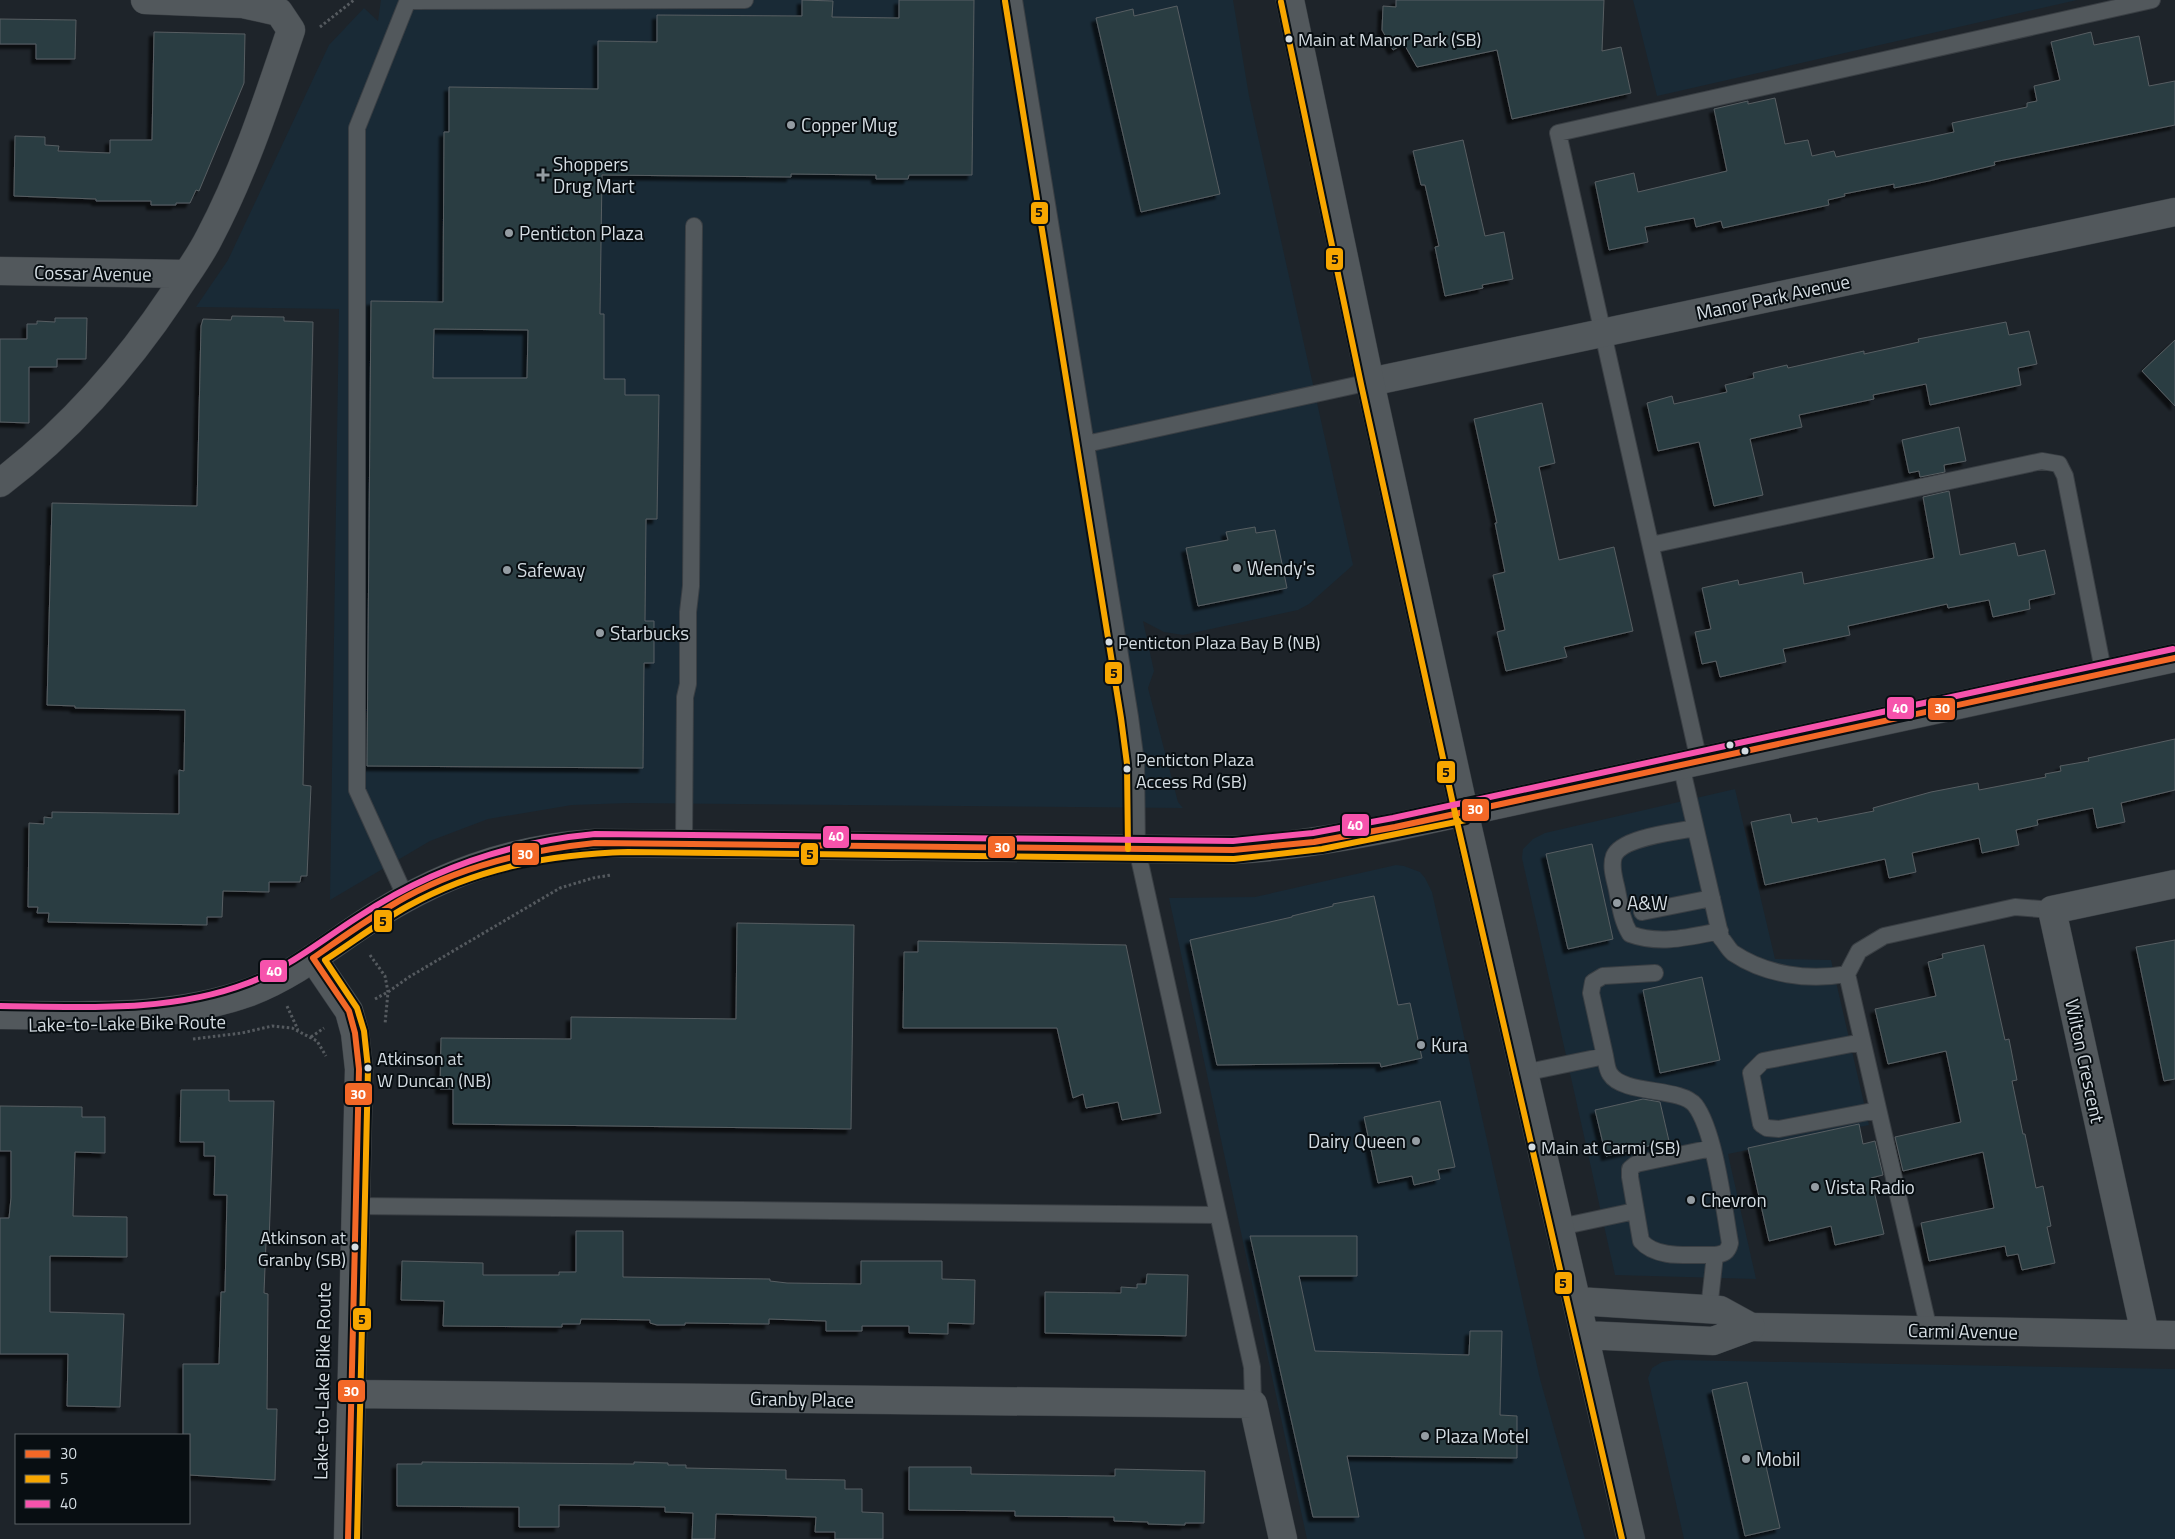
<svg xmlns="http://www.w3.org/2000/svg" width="2175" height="1539" font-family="'Titillium Web',sans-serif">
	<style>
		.built { fill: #192a36 }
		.building { fill: #2b3d42; stroke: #575e62; fill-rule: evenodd; filter: url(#shadow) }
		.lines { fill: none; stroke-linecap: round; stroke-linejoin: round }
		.service-casing { stroke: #3a3f44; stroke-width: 18 }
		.minor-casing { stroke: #3a3f44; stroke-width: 29 }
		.tertiary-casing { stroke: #3a3f44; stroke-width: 29 }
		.secondary-casing { stroke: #3a3f44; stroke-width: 29 }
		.path { stroke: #555a5f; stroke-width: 3; stroke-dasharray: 2.5 2.5; stroke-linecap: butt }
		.service { stroke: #52585c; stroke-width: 16 }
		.minor { stroke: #52585c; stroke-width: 28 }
		.tertiary { stroke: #52585c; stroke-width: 28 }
		.secondary { stroke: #52585c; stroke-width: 28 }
		.bus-1-casing { stroke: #080e12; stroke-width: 10 }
		.bus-2-casing { stroke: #080e12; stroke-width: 10 }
		.bus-3-casing { stroke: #080e12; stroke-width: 10 }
		.bus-1 { stroke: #f36827; stroke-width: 6 }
		.bus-2 { stroke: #f7a600; stroke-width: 6 }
		.bus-3 { stroke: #f653ac; stroke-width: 6 }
		.bus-dot { fill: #d4dce2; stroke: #080e12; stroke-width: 2 }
		.poi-dot { fill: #949ca2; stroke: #080e12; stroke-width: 2 }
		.labels { text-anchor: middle; stroke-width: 4; stroke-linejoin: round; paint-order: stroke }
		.bus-label { font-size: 18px; fill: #d4dce2; stroke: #080e12; text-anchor: start }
		.poi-label { font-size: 19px; fill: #d4dce2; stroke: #080e12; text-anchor: start }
		.street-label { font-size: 19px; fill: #d4dce2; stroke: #080e12 }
		.line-badge { stroke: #080e12; stroke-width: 2 }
		.badge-label { font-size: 14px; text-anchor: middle; font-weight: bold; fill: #fff }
		.pale-badge-label { font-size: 14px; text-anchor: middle; font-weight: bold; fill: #111 }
	</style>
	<defs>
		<filter id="shadow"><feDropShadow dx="-4.5" dy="4.5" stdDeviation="1" flood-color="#0009"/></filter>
	</defs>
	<rect width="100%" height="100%" fill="#1e242a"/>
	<path class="built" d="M 381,0 L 1233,0 L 1249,96 L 1353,565 L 1309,604 L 1298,610 L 1183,635 L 1164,632 L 1143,621 L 1154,671 L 1148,688 L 1178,802 L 1183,808 L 628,803 L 572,805 L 488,819 L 430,841 L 330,900 L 339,309 L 196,307 L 228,260 L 329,45 L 364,8 L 378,21 Z
		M 1633,0 L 2077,0 L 1657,96 Z
		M 1735,789 L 1775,959 L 1831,960 L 1869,1125 L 1728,1154 L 1756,1279 L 1615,1275 L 1522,858 L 1523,849 L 1533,839 L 1545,833 Z
		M 1396,865 L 1404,866 L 1420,872 L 1425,878 L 1432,892 L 1540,1379 L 1585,1539 L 1307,1539 L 1169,898 L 1255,897 Z
		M 1676,1360 L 2175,1369 L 2175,1539 L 1684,1539 L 1648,1378 L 1652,1368 L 1662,1362 Z"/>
	<path class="building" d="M 802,0 L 833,1 L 832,17 L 899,18 L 899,0 L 974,0 L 972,175 L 909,175 L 908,179 L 876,179 L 876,175 L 791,174 L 791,177 L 602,175 L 600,314 L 604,314 L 604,379 L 625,379 L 625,395 L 659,395 L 657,519 L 646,519 L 645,621 L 654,621 L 654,663 L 644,663 L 643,768 L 367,766 L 371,301 L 443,302 L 444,132 L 449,132 L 449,87 L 598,89 L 598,41 L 657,42 L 657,15 L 802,16 ZM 434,329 L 528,330 L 527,378 L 433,378 Z
		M 1396,0 L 1604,0 L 1602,51 L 1621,47 L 1631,93 L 1512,119 L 1497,50 L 1417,67 L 1404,44 L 1393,50 L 1382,30 L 1383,6 L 1396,7 Z
		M 1177,6 L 1220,194 L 1141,212 L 1096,18 L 1133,9 L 1134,16 Z
		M 0,19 L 76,20 L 75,59 L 36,59 L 36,44 L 0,44 Z
		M 154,32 L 245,34 L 244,83 L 199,191 L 196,190 L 190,203 L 176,203 L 176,205 L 151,205 L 151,201 L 96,201 L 96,199 L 14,196 L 15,136 L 45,137 L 45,145 L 59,146 L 58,151 L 110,153 L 110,140 L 152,140 Z
		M 2091,32 L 2094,45 L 2139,36 L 2149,86 L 2175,81 L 2175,125 L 1994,162 L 1995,165 L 1929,181 L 1894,188 L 1894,184 L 1844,194 L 1845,196 L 1828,200 L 1829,205 L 1723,228 L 1721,221 L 1696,227 L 1694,218 L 1645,227 L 1648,242 L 1609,250 L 1595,182 L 1634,173 L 1638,192 L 1727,171 L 1714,109 L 1748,101 L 1748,104 L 1775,98 L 1785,144 L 1808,140 L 1812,156 L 1834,151 L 1836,157 L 1954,132 L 1952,123 L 2027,107 L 2027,103 L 2037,101 L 2034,86 L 2060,80 L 2051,42 Z
		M 1463,140 L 1485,236 L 1504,232 L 1513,279 L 1482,285 L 1483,288 L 1445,296 L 1435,247 L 1439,246 L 1425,185 L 1421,185 L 1413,151 Z
		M 232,316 L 284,317 L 284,321 L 313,322 L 303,785 L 311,786 L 307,876 L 301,876 L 300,882 L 269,882 L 269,892 L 223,891 L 222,917 L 207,917 L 207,925 L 48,922 L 49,913 L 37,913 L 38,907 L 28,907 L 29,823 L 44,824 L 44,817 L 52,818 L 52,812 L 179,814 L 179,770 L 184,771 L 185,710 L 75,708 L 75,706 L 47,705 L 52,503 L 197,506 L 201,326 L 203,319 L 231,320 Z
		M 55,318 L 87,318 L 86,359 L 57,359 L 57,367 L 29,367 L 29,423 L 0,422 L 0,339 L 27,339 L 27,324 L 37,324 L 37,321 L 55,322 Z
		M 2006,322 L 2009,335 L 2029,331 L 2037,364 L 2018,368 L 2021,385 L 1930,405 L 1926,384 L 1873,395 L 1874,399 L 1799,415 L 1802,427 L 1750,439 L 1763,495 L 1714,506 L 1699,442 L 1658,451 L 1647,403 L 1672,396 L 1674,404 L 1727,392 L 1725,385 L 1754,378 L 1753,373 L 1787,365 L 1788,368 L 1864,351 L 1864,354 L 1919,342 L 1918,339 Z
		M 2175,340 L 2175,406 L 2142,371 Z
		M 1542,403 L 1555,463 L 1539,467 L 1559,560 L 1614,547 L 1633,631 L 1564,647 L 1567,657 L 1506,671 L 1497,632 L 1505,630 L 1493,575 L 1505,572 L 1495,523 L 1497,523 L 1474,419 Z
		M 1959,427 L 1966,461 L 1944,465 L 1945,472 L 1920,477 L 1919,471 L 1909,473 L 1902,440 Z
		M 1949,491 L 1960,555 L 2015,543 L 2018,556 L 2045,550 L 2055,594 L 2029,600 L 2030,609 L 1993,617 L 1989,600 L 1948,608 L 1947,604 L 1848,626 L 1850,635 L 1783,649 L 1786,662 L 1720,677 L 1716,661 L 1702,664 L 1695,632 L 1711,629 L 1702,588 L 1738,580 L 1739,585 L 1802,572 L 1804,584 L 1934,558 L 1923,497 Z
		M 1255,527 L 1256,533 L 1275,530 L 1287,588 L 1198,606 L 1186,548 L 1228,540 L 1226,532 Z
		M 2175,739 L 2175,790 L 2121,803 L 2125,822 L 2097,828 L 2093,808 L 2037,820 L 2038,825 L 2016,830 L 2019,845 L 1982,853 L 1979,838 L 1912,853 L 1916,872 L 1889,878 L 1885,859 L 1765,885 L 1751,822 L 1790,814 L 1792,823 L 1817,818 L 1818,822 L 1874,811 L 1873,808 L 1931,792 L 1978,783 L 1979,790 L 2046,777 L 2045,774 L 2061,771 L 2060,766 L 2089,761 L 2088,758 Z
		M 1592,844 L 1613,939 L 1568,949 L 1546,854 Z
		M 1374,896 L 1398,1005 L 1410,1003 L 1422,1058 L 1381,1067 L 1380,1063 L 1217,1065 L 1190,940 L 1292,917 L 1292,916 L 1333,906 L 1333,904 Z
		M 737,923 L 854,925 L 851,1129 L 453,1124 L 453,1089 L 440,1089 L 441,1038 L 571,1039 L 571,1017 L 736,1019 Z
		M 2175,940 L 2175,1079 L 2164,1081 L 2136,947 Z
		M 918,941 L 1126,945 L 1161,1113 L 1122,1120 L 1118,1102 L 1086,1108 L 1083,1094 L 1073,1098 L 1057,1028 L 903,1028 L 904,952 L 918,952 Z
		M 1984,945 L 2005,1040 L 2009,1039 L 2017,1080 L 2012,1081 L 2023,1134 L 2025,1134 L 2036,1188 L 2043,1186 L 2051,1226 L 2047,1227 L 2055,1263 L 2022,1270 L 2018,1254 L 2007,1256 L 2005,1246 L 1929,1261 L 1921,1223 L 1994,1208 L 1983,1152 L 1903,1171 L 1895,1137 L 1961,1122 L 1946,1051 L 1888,1064 L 1875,1009 L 1936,996 L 1928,962 L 1943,958 L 1942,954 Z
		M 1702,977 L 1720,1060 L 1660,1073 L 1643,990 Z
		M 181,1090 L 229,1090 L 229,1101 L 274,1101 L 269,1242 L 266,1242 L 264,1293 L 268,1294 L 267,1409 L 277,1409 L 275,1480 L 189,1475 L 189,1435 L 183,1435 L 183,1364 L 219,1364 L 221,1292 L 225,1292 L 227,1195 L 214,1195 L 215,1156 L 204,1156 L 204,1142 L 180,1142 Z
		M 1643,1099 L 1660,1102 L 1669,1141 L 1606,1156 L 1595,1110 Z
		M 1440,1101 L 1455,1167 L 1438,1170 L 1440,1179 L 1414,1185 L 1412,1176 L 1378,1183 L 1364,1117 Z
		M 0,1106 L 82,1107 L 82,1117 L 105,1117 L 105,1153 L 75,1152 L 73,1216 L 127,1217 L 127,1257 L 50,1256 L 50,1312 L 124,1314 L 120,1407 L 67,1406 L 68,1354 L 0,1354 L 0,1218 L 9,1218 L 11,1198 L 11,1151 L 0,1151 Z
		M 1859,1124 L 1863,1144 L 1875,1141 L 1883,1175 L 1871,1178 L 1884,1234 L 1835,1245 L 1831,1226 L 1769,1241 L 1748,1148 Z
		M 576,1231 L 623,1231 L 623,1277 L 770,1279 L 770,1281 L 787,1283 L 861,1284 L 861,1261 L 942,1261 L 942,1279 L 975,1280 L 974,1324 L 948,1323 L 948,1334 L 909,1333 L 909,1326 L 862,1326 L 862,1331 L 826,1331 L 826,1321 L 769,1319 L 769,1324 L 685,1323 L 685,1325 L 657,1325 L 650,1323 L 650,1320 L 581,1319 L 580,1324 L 562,1324 L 562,1327 L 443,1326 L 444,1301 L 401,1300 L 402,1261 L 483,1263 L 483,1275 L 559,1275 L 559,1272 L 576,1272 Z
		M 1250,1236 L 1357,1236 L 1357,1276 L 1299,1276 L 1315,1351 L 1469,1355 L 1470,1331 L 1502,1331 L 1500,1415 L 1517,1416 L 1517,1458 L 1347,1456 L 1359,1517 L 1313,1517 Z
		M 1147,1274 L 1188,1275 L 1186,1336 L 1045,1333 L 1045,1292 L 1121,1293 L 1121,1287 L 1137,1288 L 1137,1284 L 1146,1284 Z
		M 1747,1382 L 1780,1528 L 1745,1536 L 1712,1390 Z
		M 422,1462 L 634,1464 L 634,1462 L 668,1463 L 668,1465 L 686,1465 L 686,1468 L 786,1470 L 786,1479 L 845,1480 L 845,1489 L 862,1489 L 862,1512 L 883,1513 L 883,1539 L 835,1539 L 835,1532 L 815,1532 L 816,1517 L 716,1514 L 715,1539 L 692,1539 L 693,1513 L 665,1512 L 665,1507 L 559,1505 L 559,1527 L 519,1527 L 519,1507 L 397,1506 L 397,1464 L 422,1464 Z
		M 909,1467 L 971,1467 L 971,1474 L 1115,1476 L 1115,1469 L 1205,1471 L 1204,1523 L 1185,1523 L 1185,1525 L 1148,1524 L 1148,1522 L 1114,1521 L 1114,1517 L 1015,1516 L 1015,1511 L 909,1510 Z"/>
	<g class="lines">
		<g class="service-casing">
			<path id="service" d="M 1014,0 L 1130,717 L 1136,763 L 1137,849 L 1252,1367 L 1253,1404
				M 408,1 L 745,0
				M 1086,444 L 1370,382
				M 1651,545 L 2042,461 L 2059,464 L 2065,476 L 2104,675
				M 1699,761 L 1558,133 L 2152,0
				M 1681,765 L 1721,938 C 1725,942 1728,949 1733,953 C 1766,975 1808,981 1847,974
				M 1695,828 C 1676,832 1622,837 1614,856 C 1610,867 1615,880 1617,890 C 1620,906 1622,921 1630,934 C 1660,945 1689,937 1720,931
				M 684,844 L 685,697 L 688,684 L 688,612 L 691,586 L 694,226
				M 406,898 L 357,790 L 357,128 L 408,0
				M 1642,912 L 1712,898
				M 1862,1042 L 1763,1061 L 1751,1073 L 1761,1124 L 1767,1128 L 1779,1129 L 1878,1110
				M 1605,1056 C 1606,1061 1607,1070 1610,1074 C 1623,1095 1681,1087 1695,1105 C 1715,1131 1724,1209 1730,1243 C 1728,1252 1724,1254 1715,1255 L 1709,1309
				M 1524,1073 L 1605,1056 L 1591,993 L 1593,982 L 1603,976 L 1655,973
				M 1712,1148 L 1636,1164 L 1630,1169 L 1630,1177 L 1641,1241 C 1657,1260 1692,1254 1715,1255
				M 356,1206 L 1218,1215
				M 1560,1227 L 1635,1211
				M 1929,1330 L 1847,974 L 1859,951 L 1884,936 L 2015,907 L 2052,910"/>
		</g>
		<g class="minor-casing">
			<path id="minor" d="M 0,271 L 187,274
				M 1370,382 L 2175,212
				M 0,483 C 68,431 125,367 173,295 C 185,276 199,258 209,238 C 244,172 267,101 291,30 L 279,12 L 243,4 L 145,0
				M 313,958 L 349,1011 L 355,1033 L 359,1069 L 348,1539
				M 1751,1327 L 2175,1335
				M 2145,1334 L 2052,910 L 2175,884
				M 352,1394 L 1253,1404 L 1283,1539"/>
		</g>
		<g class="tertiary-casing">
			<path id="tertiary" d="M 0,1015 C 84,1015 170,1021 250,992 C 292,976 327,948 363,924 C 437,875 508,849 595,843 L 1233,850 C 1288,847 1341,838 1395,827 L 2175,658"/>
		</g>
		<g class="secondary-casing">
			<path id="secondary" d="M 1290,0 L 1370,382 L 1464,811 L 1631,1539
				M 1577,1301 L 1720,1310 L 1751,1327
				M 1584,1335 L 1713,1341 L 1751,1327"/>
		</g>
		<path class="path" d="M 320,27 L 354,0
			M 370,955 L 385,976 L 388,992 L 385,1024
			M 375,999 L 388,992 L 409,977 L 560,888 L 593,878 L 611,875
			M 287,1006 L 298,1030
			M 311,1037 L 324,1028
			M 193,1039 L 242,1033 L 272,1026 L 292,1028 L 317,1041 L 326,1056"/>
		<use href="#service" class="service"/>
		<use href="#minor" class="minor"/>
		<use href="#tertiary" class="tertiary"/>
		<use href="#secondary" class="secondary"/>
		<g class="bus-1-casing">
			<path id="bus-1" d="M 313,958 C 343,937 373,915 406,897 C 465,865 528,850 595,843 L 1233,850 L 1314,842 L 1395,827 L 2175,658
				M 313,958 L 349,1011 L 355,1033 L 359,1069 L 348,1539"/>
		</g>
		<g class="bus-2-casing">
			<path id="bus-2" d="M 1005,1 L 1121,718 L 1127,764 L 1128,849
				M 1281,2 L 1361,384 L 1455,813 L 1622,1539
				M 357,1539 L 368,1068 L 364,1031 L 357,1008 L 325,960 C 353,942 379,922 408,906 C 477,868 550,854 628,852 L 1234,859 L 1322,849 L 1466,820"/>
		</g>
		<g class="bus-3-casing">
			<path id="bus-3" d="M 0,1006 C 82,1007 170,1013 248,983 C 288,968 322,940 358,917 C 431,869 509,842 595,834 L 1233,841 L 1313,833 L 1393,818 L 2173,649"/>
		</g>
		<use href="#bus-1" class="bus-1"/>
		<use href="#bus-2" class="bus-2"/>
		<use href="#bus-3" class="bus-3"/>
	</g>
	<g class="bus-dot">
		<circle cx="1289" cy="39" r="4.5"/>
		<circle cx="1109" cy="642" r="4.5"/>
		<circle cx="1730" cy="745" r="4.5"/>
		<circle cx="1745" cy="751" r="4.5"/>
		<circle cx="1127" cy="769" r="4.5"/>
		<circle cx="368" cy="1068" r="4.5"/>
		<circle cx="1532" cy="1147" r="4.5"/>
		<circle cx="355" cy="1247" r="4.5"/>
	</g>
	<g class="poi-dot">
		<circle cx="791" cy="125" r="5"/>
		<path d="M540.5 167.5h5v5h5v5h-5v5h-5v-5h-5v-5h5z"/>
		<circle cx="509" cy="233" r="5"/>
		<circle cx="1237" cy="568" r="5"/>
		<circle cx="507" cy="570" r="5"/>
		<circle cx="600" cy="633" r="5"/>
		<circle cx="1617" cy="903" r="5"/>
		<circle cx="1421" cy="1045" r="5"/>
		<circle cx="1416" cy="1141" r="5"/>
		<circle cx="1815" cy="1187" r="5"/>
		<circle cx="1691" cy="1200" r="5"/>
		<circle cx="1425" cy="1436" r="5"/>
		<circle cx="1746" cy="1459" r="5"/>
	</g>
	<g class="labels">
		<g class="bus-label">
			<text x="1298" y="46">Main at Manor Park (SB)</text>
			<text x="1118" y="649">Penticton Plaza Bay B (NB)</text>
			<text x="1136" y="766">Penticton Plaza<tspan x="1136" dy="22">Access Rd (SB)</tspan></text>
			<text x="377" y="1065">Atkinson at<tspan x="377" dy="22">W Duncan (NB)</tspan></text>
			<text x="1541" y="1154">Main at Carmi (SB)</text>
			<text x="346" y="1244" text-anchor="end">Atkinson at<tspan x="346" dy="22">Granby (SB)</tspan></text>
		</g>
		<g class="poi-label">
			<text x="801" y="132">Copper Mug</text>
			<text x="553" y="171">Shoppers<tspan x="553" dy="22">Drug Mart</tspan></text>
			<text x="519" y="240">Penticton Plaza</text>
			<text x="1247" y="575">Wendy's</text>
			<text x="517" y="577">Safeway</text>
			<text x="610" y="640">Starbucks</text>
			<text x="1627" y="910">A&amp;W</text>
			<text x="1431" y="1052">Kura</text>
			<text x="1406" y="1148" text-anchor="end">Dairy Queen</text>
			<text x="1825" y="1194">Vista Radio</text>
			<text x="1701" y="1207">Chevron</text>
			<text x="1435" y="1443">Plaza Motel</text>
			<text x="1756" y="1466">Mobil</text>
		</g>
		<g class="street-label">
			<text transform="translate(93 273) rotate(1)" y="7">Cossar Avenue</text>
			<text transform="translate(1773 297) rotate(-12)" y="7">Manor Park Avenue</text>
			<text transform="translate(127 1023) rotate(-1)" y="7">Lake-to-Lake Bike Route</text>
			<text transform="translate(2085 1061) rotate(78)" y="7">Wilton Crescent</text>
			<text transform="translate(1963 1331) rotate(1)" y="7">Carmi Avenue</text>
			<text transform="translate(322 1381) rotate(-89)" y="7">Lake-to-Lake Bike Route</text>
			<text transform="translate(802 1399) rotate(1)" y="7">Granby Place</text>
		</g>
	</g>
	<g class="line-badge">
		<rect x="1030" y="201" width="19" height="24" rx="5" fill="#f7a600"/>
		<rect x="1325" y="247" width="19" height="24" rx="5" fill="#f7a600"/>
		<rect x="1104" y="661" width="19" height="24" rx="5" fill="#f7a600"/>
		<rect x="1886" y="696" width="29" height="24" rx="5" fill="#f653ac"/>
		<rect x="1927" y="697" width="29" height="24" rx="5" fill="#f36827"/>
		<rect x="1436" y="760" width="20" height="24" rx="5" fill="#f7a600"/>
		<rect x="1461" y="798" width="29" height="24" rx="5" fill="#f36827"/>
		<rect x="1341" y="813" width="29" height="24" rx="5" fill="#f653ac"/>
		<rect x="822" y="825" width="28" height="24" rx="5" fill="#f653ac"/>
		<rect x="987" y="835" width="29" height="24" rx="5" fill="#f36827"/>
		<rect x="511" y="842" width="29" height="24" rx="5" fill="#f36827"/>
		<rect x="800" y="842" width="19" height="24" rx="5" fill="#f7a600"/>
		<rect x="373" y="909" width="20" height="24" rx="5" fill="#f7a600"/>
		<rect x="259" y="959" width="29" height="24" rx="5" fill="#f653ac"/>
		<rect x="344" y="1082" width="29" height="24" rx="5" fill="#f36827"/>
		<rect x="1554" y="1271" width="19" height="24" rx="5" fill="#f7a600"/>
		<rect x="352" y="1307" width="20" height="24" rx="5" fill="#f7a600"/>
		<rect x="337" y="1379" width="29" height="24" rx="5" fill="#f36827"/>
	</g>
	<g class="badge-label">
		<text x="1900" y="713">40</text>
		<text x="1942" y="713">30</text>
		<text x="1475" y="814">30</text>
		<text x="1355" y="830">40</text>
		<text x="836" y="841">40</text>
		<text x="1002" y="852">30</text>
		<text x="525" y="859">30</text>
		<text x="274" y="976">40</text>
		<text x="358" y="1099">30</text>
		<text x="351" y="1396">30</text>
	</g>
	<g class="pale-badge-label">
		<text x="1039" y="217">5</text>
		<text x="1335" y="264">5</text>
		<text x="1114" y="678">5</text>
		<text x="1446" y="777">5</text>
		<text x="810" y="859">5</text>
		<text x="383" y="926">5</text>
		<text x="1563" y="1288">5</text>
		<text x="362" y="1324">5</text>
	</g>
	<rect x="15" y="1434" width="175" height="90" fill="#080e12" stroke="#5a6065"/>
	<rect x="25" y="1450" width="25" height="8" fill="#f36827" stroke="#5a6065"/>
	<text x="60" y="1459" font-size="15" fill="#d4dce2">30</text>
	<rect x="25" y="1475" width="25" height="8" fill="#f7a600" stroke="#5a6065"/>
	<text x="60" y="1484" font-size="15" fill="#d4dce2">5</text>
	<rect x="25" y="1500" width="25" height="8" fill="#f653ac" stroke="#5a6065"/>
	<text x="60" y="1509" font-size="15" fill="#d4dce2">40</text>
</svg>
